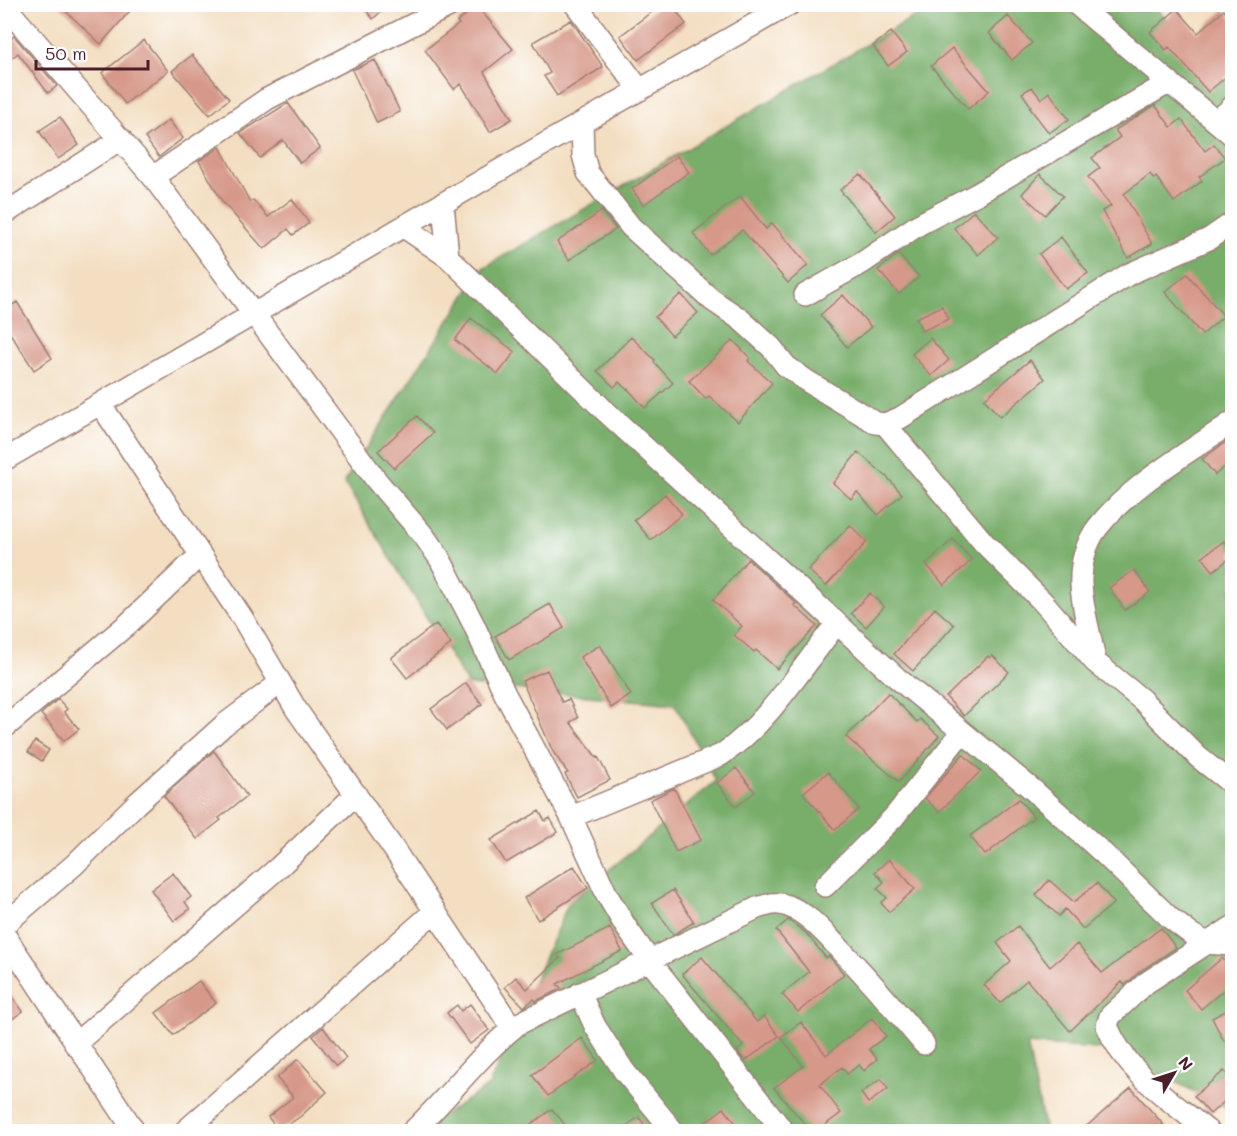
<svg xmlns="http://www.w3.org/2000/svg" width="1237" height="1136" font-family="Mali,sans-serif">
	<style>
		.forest { fill: #78ad6a; stroke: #61664a; stroke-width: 1.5 }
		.building { fill: #d69888 }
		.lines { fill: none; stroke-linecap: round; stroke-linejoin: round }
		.minor-casing { stroke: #9e7e76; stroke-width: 24 }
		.minor { stroke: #fff; stroke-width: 21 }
	</style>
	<rect width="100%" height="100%" fill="#fff"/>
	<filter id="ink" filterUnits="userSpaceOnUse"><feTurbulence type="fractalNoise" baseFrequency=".0167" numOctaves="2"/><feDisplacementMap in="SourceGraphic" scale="12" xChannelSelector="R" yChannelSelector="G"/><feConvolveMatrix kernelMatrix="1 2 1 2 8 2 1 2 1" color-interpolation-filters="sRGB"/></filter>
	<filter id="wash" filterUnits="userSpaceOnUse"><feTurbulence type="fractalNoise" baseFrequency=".008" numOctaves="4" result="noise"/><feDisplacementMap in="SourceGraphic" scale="24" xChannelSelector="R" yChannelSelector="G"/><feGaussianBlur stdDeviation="1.35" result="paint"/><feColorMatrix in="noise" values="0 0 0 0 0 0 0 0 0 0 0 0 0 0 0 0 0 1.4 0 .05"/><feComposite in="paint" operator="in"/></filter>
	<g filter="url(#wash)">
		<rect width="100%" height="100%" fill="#f3dec1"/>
		<path class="forest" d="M 934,5 L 1155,5 L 1155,7 L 1232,89 L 1232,1110 L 1111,1050 L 1027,1044 L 1045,1131 L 418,1131 L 489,1086 L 568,904 L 716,781 L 675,704 L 468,685 L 344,482 L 483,268 Z"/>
		<g id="blocks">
			<path class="building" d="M 58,4 L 95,4 L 101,9 L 105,4 L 136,4 L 101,44 Z
				M 361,4 L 389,4 L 373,19 Z
				M 662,4 L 671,4 L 686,24 L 638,60 L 620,36 Z
				M 477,6 L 513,49 L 484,72 L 512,119 L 490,132 L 461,84 L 454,89 L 425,50 L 459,24 L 457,22 Z
				M 1177,9 L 1198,33 L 1224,10 L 1233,19 L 1233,71 L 1208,92 L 1169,47 L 1166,50 L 1150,32 Z
				M 1008,16 L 1032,43 L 1012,60 L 989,33 Z
				M 571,20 L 603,67 L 557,96 L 544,76 L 550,73 L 533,42 Z
				M 891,32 L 907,52 L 888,66 L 873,46 Z
				M 14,36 L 57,86 L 48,93 L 18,53 L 4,64 L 4,44 Z
				M 144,40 L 168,71 L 125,104 L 102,73 Z
				M 952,48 L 989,91 L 968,109 L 931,66 Z
				M 192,55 L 229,99 L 210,115 L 172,71 Z
				M 375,60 L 400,112 L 377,123 L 352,70 Z
				M 1032,87 L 1041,99 L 1049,92 L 1069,119 L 1049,133 L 1029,107 L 1031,106 L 1022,93 Z
				M 288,103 L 320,148 L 300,163 L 283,140 L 260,158 L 240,133 Z
				M 1155,105 L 1171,127 L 1181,119 L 1205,151 L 1214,144 L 1225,158 L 1199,177 L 1202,181 L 1174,202 L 1156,177 L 1154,179 L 1150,174 L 1124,194 L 1152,244 L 1128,258 L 1102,211 L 1111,206 L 1088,177 L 1100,168 L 1092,158 L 1120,137 L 1115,130 Z
				M 60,117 L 79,145 L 58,159 L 39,131 Z
				M 169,120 L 183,138 L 159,157 L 145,138 Z
				M 220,147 L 250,202 L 253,200 L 268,217 L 292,199 L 309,223 L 293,235 L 288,229 L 264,249 L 222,201 L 199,161 Z
				M 677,156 L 689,172 L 643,205 L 632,189 Z
				M 860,174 L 895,216 L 876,232 L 840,190 Z
				M 1040,174 L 1063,196 L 1045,215 L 1022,194 Z
				M 740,196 L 766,229 L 772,223 L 808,265 L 788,283 L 742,230 L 710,255 L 693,233 Z
				M 602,211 L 616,229 L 569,260 L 557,242 Z
				M 974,211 L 998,237 L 978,255 L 954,228 Z
				M 1061,237 L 1088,273 L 1066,289 L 1039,254 Z
				M 898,254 L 919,277 L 899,294 L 878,270 Z
				M 1187,274 L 1224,316 L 1202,335 L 1165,292 Z
				M 681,294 L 698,313 L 672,336 L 655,317 Z
				M 843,295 L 871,327 L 847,347 L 820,315 Z
				M 17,302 L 52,358 L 34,370 L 4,324 L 4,310 Z
				M 942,306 L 949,319 L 922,331 L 916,318 Z
				M 471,318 L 515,352 L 498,374 L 455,340 Z
				M 631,337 L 655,360 L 654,362 L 673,383 L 645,408 L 628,389 L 627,390 L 619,382 L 614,387 L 597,371 Z
				M 930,338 L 949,360 L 931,376 L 912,354 Z
				M 733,340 L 750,358 L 748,361 L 772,383 L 738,422 L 709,396 L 706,399 L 689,381 Z
				M 1030,360 L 1045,379 L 1000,417 L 984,399 Z
				M 417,416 L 433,433 L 394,468 L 378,451 Z
				M 1233,437 L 1233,460 L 1215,475 L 1202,459 Z
				M 858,452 L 887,477 L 902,494 L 878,515 L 857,492 L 851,499 L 833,483 Z
				M 665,494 L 682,514 L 651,540 L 634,520 Z
				M 850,525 L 867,542 L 826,586 L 808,570 Z
				M 953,539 L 972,560 L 944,585 L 926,564 Z
				M 1224,541 L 1233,552 L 1233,556 L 1213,571 L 1202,557 Z
				M 748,559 L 796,603 L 794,605 L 817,626 L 777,669 L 756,650 L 754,652 L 734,635 L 742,626 L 713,600 Z
				M 1134,570 L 1150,592 L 1125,610 L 1109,588 Z
				M 870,593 L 884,607 L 866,627 L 851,613 Z
				M 550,604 L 564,628 L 509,660 L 495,636 Z
				M 935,608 L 954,625 L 913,671 L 894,654 Z
				M 436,624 L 451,644 L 407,678 L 391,658 Z
				M 600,645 L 631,695 L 611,708 L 580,657 Z
				M 992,655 L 1009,672 L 964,716 L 946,697 L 988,656 L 990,658 Z
				M 547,670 L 562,702 L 569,699 L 578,718 L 570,722 L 597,758 L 598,757 L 610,780 L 577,797 L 565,774 L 568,773 L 553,752 L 522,681 Z
				M 466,683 L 482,704 L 447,730 L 431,709 Z
				M 888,693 L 917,722 L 920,719 L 939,736 L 899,782 L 846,737 Z
				M 58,699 L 67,709 L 64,712 L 79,729 L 64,741 L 41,714 Z
				M 35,741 L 49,750 L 42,761 L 28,752 Z
				M 214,751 L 247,796 L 219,818 L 221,820 L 197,839 L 164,796 Z
				M 963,754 L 981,771 L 939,812 L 925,798 Z
				M 736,768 L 755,792 L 736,807 L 717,783 Z
				M 828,772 L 859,809 L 835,830 L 803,793 Z
				M 674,788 L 701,840 L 676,852 L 650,800 Z
				M 1019,799 L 1034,817 L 985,855 L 970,836 Z
				M 539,811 L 545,821 L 550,818 L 558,832 L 506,863 L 491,840 Z
				M 889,859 L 915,889 L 889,912 L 881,903 L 887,898 L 877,888 L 884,882 L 875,872 Z
				M 574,866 L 588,888 L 538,920 L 524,898 Z
				M 173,873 L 191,897 L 185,902 L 190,909 L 174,921 L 151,890 Z
				M 1049,880 L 1074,902 L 1097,883 L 1114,903 L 1083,929 L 1065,909 L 1059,916 L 1036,895 Z
				M 673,890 L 694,922 L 673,935 L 652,903 Z
				M 788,920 L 806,933 L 826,958 L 829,956 L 844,974 L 798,1012 L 782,994 L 809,972 L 776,930 Z
				M 1018,926 L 1050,967 L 1077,944 L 1102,973 L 1161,928 L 1176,948 L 1139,972 L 1125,985 L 1122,982 L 1070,1031 L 1027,980 L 1000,1003 L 984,985 L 1011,961 L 997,943 Z
				M 610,928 L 622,951 L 557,984 L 561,988 L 559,990 L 536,1001 L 534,999 L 524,1007 L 505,987 L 516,977 L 527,989 L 560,958 L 558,954 Z
				M 702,957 L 757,1022 L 764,1016 L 779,1036 L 745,1061 L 737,1051 L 743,1046 L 682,974 Z
				M 1222,958 L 1233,971 L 1233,982 L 1201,1009 L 1185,990 Z
				M 199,981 L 216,1003 L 173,1035 L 156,1013 Z
				M 4,986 L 23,1011 L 4,1025 Z
				M 470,1004 L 489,1030 L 470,1044 L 447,1013 L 457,1005 L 461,1011 Z
				M 1233,1007 L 1233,1037 L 1224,1041 L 1212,1018 Z
				M 872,1018 L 886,1036 L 869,1049 L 877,1059 L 864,1071 L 859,1065 L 847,1074 L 842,1067 L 820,1085 L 841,1113 L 817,1131 L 811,1131 L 774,1088 L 803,1066 L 781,1037 L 801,1022 L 826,1055 Z
				M 323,1027 L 346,1058 L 336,1066 L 313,1036 Z
				M 582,1038 L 598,1060 L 548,1096 L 532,1075 Z
				M 298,1059 L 327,1092 L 301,1116 L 279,1131 L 268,1117 L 293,1097 L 277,1078 Z
				M 1224,1071 L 1233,1081 L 1233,1094 L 1210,1114 L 1194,1096 Z
				M 881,1079 L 888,1089 L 868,1103 L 861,1093 Z
				M 1131,1088 L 1169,1131 L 1081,1131 Z
				M 724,1108 L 737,1125 L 729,1131 L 694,1131 Z
				M 552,1109 L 570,1131 L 522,1131 Z
				M 639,1117 L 649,1131 L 619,1131 Z"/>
		</g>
	</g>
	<g filter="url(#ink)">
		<use href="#blocks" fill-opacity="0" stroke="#9e7e76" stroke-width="1.5"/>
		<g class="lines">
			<g class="minor-casing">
				<path id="minor" d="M 575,4 L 640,90
					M 1076,4 L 1232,135
					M 4,5 L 153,177 L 377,481 L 424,536 L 440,559 L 474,625 L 505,694 L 571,817 L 721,755 C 767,725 803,666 837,623
					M 1217,121 L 1232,107
					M 582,123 L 583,155 L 588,173 L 631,227 L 712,300 L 740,319 L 771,347 L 786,366 L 807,381 L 876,423 L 885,424 L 900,418 L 1129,274 L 1209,239 L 1232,223
					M 153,177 L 267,99 L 453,4
					M 443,204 L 448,257
					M 4,214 L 121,139
					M 404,227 L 448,257 L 604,410 L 897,678 L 1033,790 L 1104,854 L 1170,918 L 1191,934 L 1207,943 L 1232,945
					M 805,295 L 862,263 L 918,225 L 977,194 L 1170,82
					M 101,405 L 243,619 L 296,709 L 393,848 L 512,1028
					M 885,424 L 984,543 L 1043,602 L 1095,662 L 1142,700 L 1198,757 L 1232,784
					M 4,460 L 536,149 L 790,4
					M 1095,661 C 1091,636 1082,609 1081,584 C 1080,565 1086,542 1098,527 C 1133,483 1187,454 1232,422
					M 4,728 L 129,623 L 200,555
					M 571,817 L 607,895 L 626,927 L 650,961 L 784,1132
					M 825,886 L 894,817 L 962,732
					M 4,925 L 74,865 L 136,804 L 224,725 L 280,683
					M 4,934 L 135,1132
					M 580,993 L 595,1026 L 624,1071 L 674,1132
					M 75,1044 L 278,868 L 356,794
					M 184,1132 L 435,911
					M 412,1132 C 449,1097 479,1055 518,1024 L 757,908 C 768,905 776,901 788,906 C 809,914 825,934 841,950 C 870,980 897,1012 924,1044
					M 1209,1132 C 1171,1101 1126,1073 1107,1026 L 1110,1016 L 1146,983 L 1232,927"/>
			</g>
			<use href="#minor" class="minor"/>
		</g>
	</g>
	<rect width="1237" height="1136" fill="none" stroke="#fff" stroke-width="24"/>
	<g transform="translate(1174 1073) rotate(51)" stroke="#ffffff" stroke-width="4.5" paint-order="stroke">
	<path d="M0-4.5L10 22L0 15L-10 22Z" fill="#4a1f2b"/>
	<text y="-9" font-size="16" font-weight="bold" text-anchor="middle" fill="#4a1f2b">N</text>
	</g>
	<path d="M36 60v9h112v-9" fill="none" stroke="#4a1f2b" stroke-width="3"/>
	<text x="45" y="60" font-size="18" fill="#4a1f2b" stroke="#ffffff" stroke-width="4.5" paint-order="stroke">50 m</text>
</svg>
